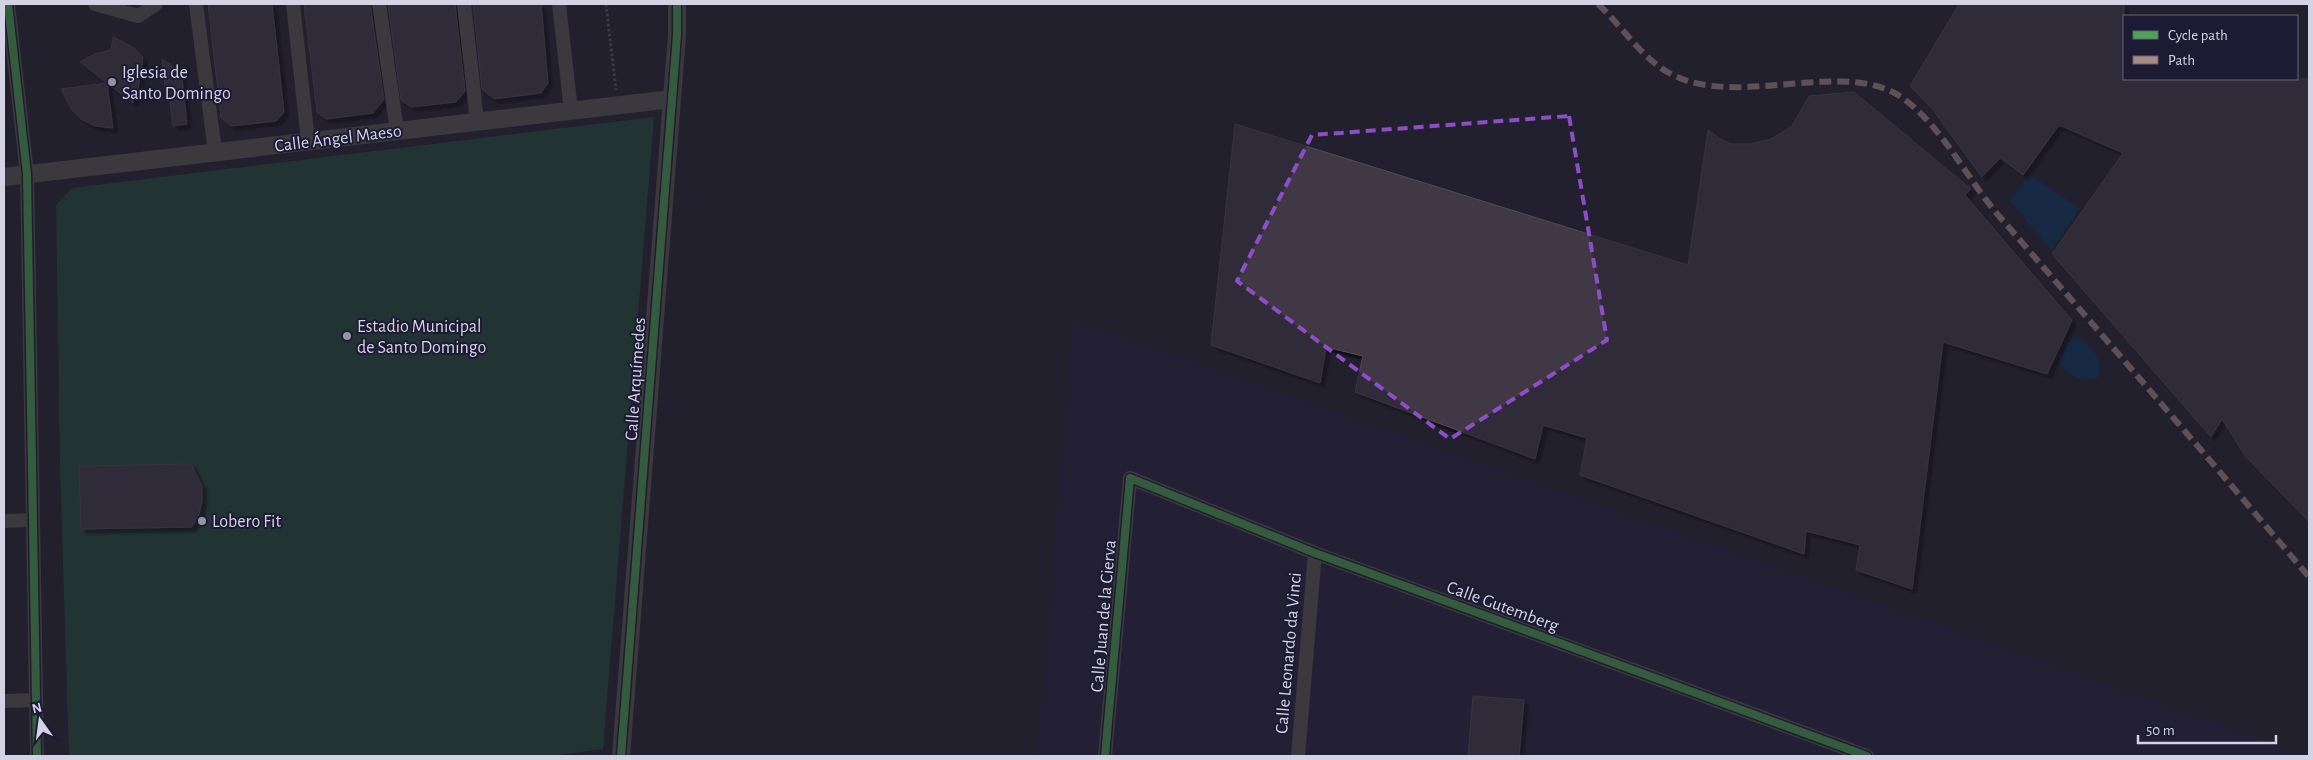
<svg xmlns="http://www.w3.org/2000/svg" width="2313" height="760" font-family="'Alegreya Sans',sans-serif">
	<style>
		.built { fill: #24203e }
		.green { fill: #1f4938 }
		.water { fill: #09335c }
		.building { fill: #413744; stroke: #514a54; filter: url(#shadow) }
		.lines { fill: none; stroke-linecap: round; stroke-linejoin: round }
		.path { stroke: #5d5959; stroke-width: 3; stroke-dasharray: 2.5 2.5; stroke-linecap: butt }
		.minor { stroke: #5a5652; stroke-width: 14 }
		.tertiary { stroke: #5a5652; stroke-width: 18 }
		.quiet { stroke: #a88b81; stroke-width: 6; stroke-dasharray: 12 6; stroke-linecap: butt }
		.cycleway-casing { stroke: #1d1a34; stroke-width: 11 }
		.cycleway { stroke: #4ca352; stroke-width: 8 }
		.marked { fill: none; stroke: #8d4dc7; stroke-width: 4; stroke-dasharray: 10 6; stroke-linejoin: round }
		.poi-dot { fill: #9594a5; stroke: #1d1a34; stroke-width: 2 }
		.labels { text-anchor: middle; stroke-width: 4; stroke-linejoin: round; paint-order: stroke }
		.poi-label { font-size: 18px; fill: #d3d3e5; stroke: #1d1a34; text-anchor: start }
		.street-label { font-size: 18px; fill: #d3d3e5; stroke: #1d1a34 }
	</style>
	<defs>
		<filter id="shadow"><feDropShadow dx="4.5" dy="4.5" stdDeviation="1" flood-color="#0009"/></filter>
	</defs>
	<rect width="100%" height="100%" fill="#22202e"/>
	<path class="built" d="M 1073,319 L 2309,756 L 1037,756 Z"/>
	<path class="green" d="M 654,117 L 603,749 L 551,756 L 69,756 L 60,466 L 56,205 L 72,188 Z"/>
	<path class="water" d="M 2029,174 L 2080,208 L 2051,250 L 2010,201 Z
		M 2078,337 C 2091,343 2106,365 2097,378 C 2083,382 2064,375 2059,361 L 2069,340 Z"/>
	<path class="building" d="M 208,4 L 272,4 L 284,112 L 276,121 L 231,126 L 221,118 Z
		M 304,4 L 370,4 L 384,99 L 373,113 L 326,119 L 317,112 Z
		M 388,4 L 455,4 L 465,91 L 456,102 L 411,107 L 401,100 Z
		M 473,4 L 541,4 L 548,83 L 541,93 L 494,99 L 482,89 Z
		M 1959,4 L 2124,4 L 2124,79 L 2309,79 L 2309,522 L 2246,457 L 2222,419 L 2211,437 L 2052,254 L 2123,153 L 2059,125 L 2023,175 L 2000,158 L 1982,177 L 1933,110 L 1910,86 Z
		M 113,37 L 133,47 L 143,57 L 138,89 L 133,103 L 107,83 L 113,128 L 95,126 L 81,119 L 71,109 L 61,89 L 107,83 L 80,62 L 95,54 L 111,50 Z
		M 162,59 L 175,68 L 181,68 L 187,124 L 173,126 L 168,87 L 165,88 Z
		M 1854,92 L 1971,189 L 1965,195 L 2072,320 L 2047,374 L 1943,342 L 1912,589 L 1856,570 L 1860,545 L 1806,531 L 1804,554 L 1580,475 L 1587,438 L 1543,425 L 1535,459 L 1355,392 L 1363,356 L 1326,347 L 1320,383 L 1211,345 L 1235,124 L 1688,265 L 1708,130 L 1719,138 L 1731,144 L 1750,144 L 1771,139 L 1792,126 L 1809,96 Z
		M 191,464 L 202,486 L 202,501 L 199,514 L 192,527 L 81,529 L 79,466 Z
		M 1473,696 L 1524,700 L 1519,756 L 1468,756 Z"/>
	<g class="lines">
		<path class="path" d="M 606,4 L 616,90"/>
		<path class="minor" d="M 8,4 L 27,174 L 37,756
			M 95,4 L 138,16 L 156,4
			M 196,4 L 215,152
			M 293,4 L 308,141
			M 379,4 L 397,131
			M 464,4 L 477,121
			M 559,4 L 571,111
			M 4,521 L 33,520
			M 4,701 L 36,700
			M 1105,756 L 1130,478 L 1315,553 L 1867,756
			M 1298,756 L 1315,553"/>
		<path class="tertiary" d="M 4,177 L 672,99
			M 621,756 L 677,35 L 677,4"/>
		<path class="quiet" d="M 1598,4 C 1622,26 1642,59 1671,74 C 1738,110 1846,56 1904,99 C 1944,129 1967,179 1999,216 C 2103,336 2207,456 2309,577"/>
		<g class="cycleway-casing">
			<path id="cycleway" d="M 8,4 L 27,174 L 37,756
				M 621,756 L 677,35 L 677,4
				M 1105,756 L 1130,478 L 1315,553 L 1867,756"/>
		</g>
		<use href="#cycleway" class="cycleway"/>
	</g>
	<path d="M0 0H2313V760H0ZM 1569,116 L 1607,340 L 1450,439 L 1237,281 L 1312,135 Z" fill="#22202e" fill-opacity=".55" fill-rule="evenodd"/>
	<path class="marked" d="M 1569,116 L 1607,340 L 1450,439 L 1237,281 L 1312,135 Z"/>
	<g class="poi-dot">
		<circle cx="112" cy="82" r="5"/>
		<circle cx="347" cy="336" r="5"/>
		<circle cx="202" cy="521" r="5"/>
	</g>
	<g class="labels">
		<g class="poi-label">
			<text x="122" y="78">Iglesia de<tspan x="122" dy="21">Santo Domingo</tspan></text>
			<text x="357" y="332">Estadio Municipal<tspan x="357" dy="21">de Santo Domingo</tspan></text>
			<text x="212" y="527">Lobero Fit</text>
		</g>
		<g class="street-label">
			<text transform="translate(338 138) rotate(-7)" y="6">Calle Ángel Maeso</text>
			<text transform="translate(635 379) rotate(-86)" y="6">Calle Arquímedes</text>
			<text transform="translate(1503 606) rotate(20)" y="6">Calle Gutemberg</text>
			<text transform="translate(1103 616) rotate(-85)" y="6">Calle Juan de la Cierva</text>
			<text transform="translate(1288 653) rotate(-85)" y="6">Calle Leonardo da Vinci</text>
		</g>
	</g>
	<rect width="2313" height="760" fill="none" stroke="#d3d3e5" stroke-width="10"/>
	<rect x="2123" y="15" width="175" height="65" fill="#1d1a34" stroke="#66647b"/>
	<rect x="2133" y="31" width="25" height="8" fill="#4ca352" stroke="#66647b"/>
	<text x="2168" y="40" font-size="15" fill="#d3d3e5">Cycle path</text>
	<rect x="2133" y="56" width="25" height="8" fill="#a88b81" stroke="#66647b"/>
	<text x="2168" y="65" font-size="15" fill="#d3d3e5">Path</text>
	<g transform="translate(40 720) rotate(346)" stroke="#1d1a34" stroke-width="4" paint-order="stroke">
	<path d="M0-4L9 19L0 12L-9 19Z" fill="#d3d3e5"/>
	<text y="-8" font-size="14" font-weight="bold" text-anchor="middle" fill="#d3d3e5">N</text>
	</g>
	<path d="M2138 735v8h138v-8" fill="none" stroke="#d3d3e5" stroke-width="2.5"/>
	<text x="2146" y="735" font-size="15" fill="#d3d3e5" stroke="#1d1a34" stroke-width="4" paint-order="stroke">50 m</text>
</svg>
